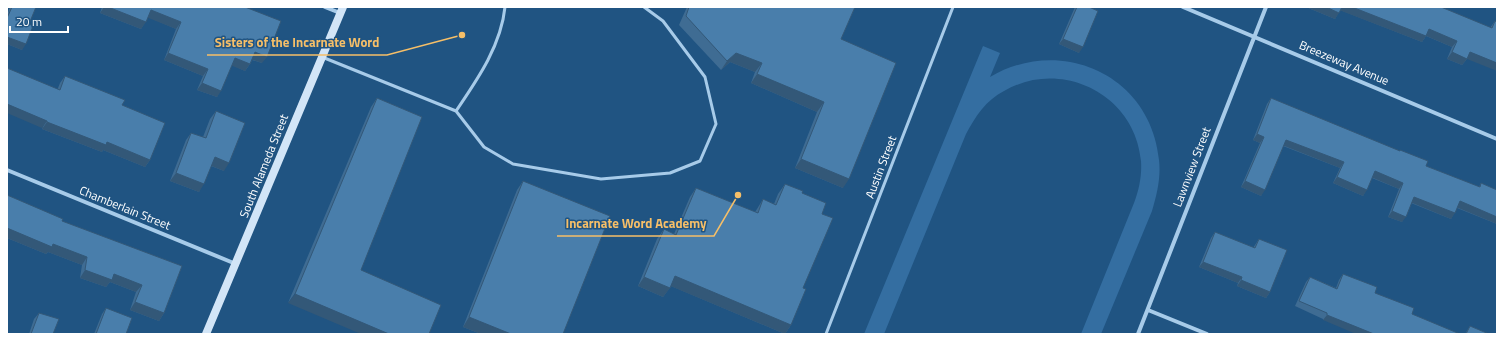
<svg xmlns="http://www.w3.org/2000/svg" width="1504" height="341" font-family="'Titillium Web',sans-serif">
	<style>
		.garden { fill: #346ea1 }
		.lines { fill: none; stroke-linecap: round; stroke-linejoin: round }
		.service { stroke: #a7cbe9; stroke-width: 3 }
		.minor { stroke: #a7cbe9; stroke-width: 4 }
		.secondary { stroke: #d2e5f7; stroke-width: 8 }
		.wall { fill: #3f6c93 }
		.shaded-wall { fill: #335878 }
		.building { fill: #497eab; stroke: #335878 }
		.labels { text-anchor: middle; stroke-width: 3; stroke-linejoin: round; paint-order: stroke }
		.street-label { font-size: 12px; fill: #fff; stroke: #205482 }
		.leader { fill: none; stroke: #f6bf68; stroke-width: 1.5 }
		.callout-dot { fill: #f6bf68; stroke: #205482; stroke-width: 1.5 }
		.callout-label { font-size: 13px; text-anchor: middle; font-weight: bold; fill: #f6bf68; stroke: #205482; stroke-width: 3; stroke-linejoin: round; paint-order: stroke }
	</style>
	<rect width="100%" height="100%" fill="#205482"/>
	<path class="garden" d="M 983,46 L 1000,53 L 990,77 C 1061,35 1151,75 1159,160 C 1161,177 1157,194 1152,211 L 1101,334 L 1081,334 L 1134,203 C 1139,190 1142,176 1141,161 C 1135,94 1061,58 1004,91 C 986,100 975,117 966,134 L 884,334 L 864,334 Z"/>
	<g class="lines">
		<path class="service" d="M 322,57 L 456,111 L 484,147 L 513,164 L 601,179 L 670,173 L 700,161 L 716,124 L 705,77 L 663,21 L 644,7
			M 456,111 C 477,80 501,46 505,7
			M 826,334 L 953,7"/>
		<path class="minor" d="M 325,7 L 340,13
			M 1183,7 L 1497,139
			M 7,170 L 236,264
			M 1148,310 L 1207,334
			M 1138,334 L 1266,7"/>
		<path class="secondary" d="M 206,334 L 343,7"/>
	</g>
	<path class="wall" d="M 10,7 L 36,7 L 29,24 L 22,50 L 7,44 L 7,15 Z
		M 102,7 L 245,7 L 262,63 L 252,60 L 250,64 L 245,71 L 232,65 L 217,97 L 197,90 L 203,76 L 164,60 L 176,29 L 148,17 L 141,29 L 100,13 Z
		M 687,7 L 855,7 L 841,39 L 843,188 L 795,168 L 817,112 L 751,83 L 755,72 L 730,62 L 721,70 L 679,25 Z
		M 1075,7 L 1089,7 L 1079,53 L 1059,44 Z
		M 1306,7 L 1441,7 L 1490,28 L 1495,21 L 1497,22 L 1467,59 L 1462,65 L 1447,59 L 1452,47 L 1426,36 L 1422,42 L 1340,10 L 1335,19 Z
		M 65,76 L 122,105 L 150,160 L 145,167 L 103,150 L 102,152 L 42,129 L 60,83 Z
		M 377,98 L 422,117 L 288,303 L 371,107 Z
		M 1271,98 L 1426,166 L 1479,187 L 1481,183 L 1497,190 L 1497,224 L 1457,208 L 1451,219 L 1411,203 L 1402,222 L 1388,217 L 1399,189 L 1372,178 L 1363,196 L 1333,183 L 1340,168 L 1283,146 L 1261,196 L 1241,187 L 1260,143 L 1253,140 L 1267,104 Z
		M 216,111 L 224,171 L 211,166 L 199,192 L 170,181 L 186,140 L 191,133 L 203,137 L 210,119 Z
		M 523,181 L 563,334 L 481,334 L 463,327 L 517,190 Z
		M 785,184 L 802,193 L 822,214 L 803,288 L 791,325 L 785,334 L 671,286 L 663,297 L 638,286 L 657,239 L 664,229 L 674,234 L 690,197 L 696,188 L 755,212 L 757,209 L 763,199 L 774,204 L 778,194 Z
		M 7,195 L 62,221 L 182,266 L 164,313 L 159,321 L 130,310 L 136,292 L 110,282 L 106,287 L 80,278 L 82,265 L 48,252 L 46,254 L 7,238 Z
		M 1215,232 L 1253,248 L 1259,239 L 1270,292 L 1266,298 L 1237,286 L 1238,283 L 1199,267 L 1211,238 Z
		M 1343,274 L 1375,293 L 1412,314 L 1323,320 L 1323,319 L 1295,306 L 1306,282 L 1310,277 L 1336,288 L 1339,280 Z
		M 106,308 L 126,334 L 94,334 L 102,314 Z
		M 39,313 L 53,334 L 29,334 L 34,319 Z
		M 1470,326 L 1489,334 L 1465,334 Z"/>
	<path class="shaded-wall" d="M 104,7 L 108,7 L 146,22 L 141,29 L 100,13 Z
		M 1306,7 L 1326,7 L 1339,13 L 1335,19 Z
		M 1341,7 L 1352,7 L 1426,36 L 1422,42 L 1339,10 Z
		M 151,10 L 181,22 L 176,29 L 146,17 Z
		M 1429,29 L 1457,41 L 1452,47 L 1424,35 Z
		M 7,37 L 26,44 L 22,50 L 7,44 Z
		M 1063,39 L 1083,47 L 1079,53 L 1059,44 Z
		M 255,52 L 267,57 L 262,63 L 250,59 Z
		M 1452,52 L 1470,52 L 1497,63 L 1497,71 L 1467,59 L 1462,65 L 1447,59 Z
		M 168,53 L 208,69 L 203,76 L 164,60 Z
		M 736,53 L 762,63 L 755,72 L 730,62 L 721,70 L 727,61 Z
		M 235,58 L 250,64 L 245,71 L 230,65 Z
		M 757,74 L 824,102 L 817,112 L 751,83 Z
		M 202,83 L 221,91 L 217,97 L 197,90 Z
		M 7,104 L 47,121 L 42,128 L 7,113 Z
		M 47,122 L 107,142 L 150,160 L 145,167 L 103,150 L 102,152 L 42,129 Z
		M 1257,134 L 1264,137 L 1260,143 L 1253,140 Z
		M 1286,140 L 1344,162 L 1340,168 L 1282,145 Z
		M 215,157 L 229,163 L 224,171 L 209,165 Z
		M 801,159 L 849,179 L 843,188 L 795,168 Z
		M 1375,171 L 1403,183 L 1399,189 L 1371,177 Z
		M 176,173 L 204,184 L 199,192 L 170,181 Z
		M 1337,177 L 1367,190 L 1363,196 L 1333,183 Z
		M 1245,181 L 1265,190 L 1261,196 L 1241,187 Z
		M 1414,197 L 1455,213 L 1451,219 L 1410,202 Z
		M 1460,201 L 1497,217 L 1497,224 L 1456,207 Z
		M 1392,211 L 1406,217 L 1402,222 L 1388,217 Z
		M 7,228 L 53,244 L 87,257 L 82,265 L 48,252 L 46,254 L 7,238 Z
		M 1203,262 L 1242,277 L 1238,283 L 1199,267 Z
		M 85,270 L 114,274 L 142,285 L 136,292 L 110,282 L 106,287 L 80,278 Z
		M 675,276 L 791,325 L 785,334 L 668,285 Z
		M 644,277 L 670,288 L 663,297 L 638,286 Z
		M 1241,280 L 1270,292 L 1266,298 L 1237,286 Z
		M 295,294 L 389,334 L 361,334 L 288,303 Z
		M 135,302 L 164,313 L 159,321 L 130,310 Z
		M 1327,315 L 1374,334 L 1356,334 L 1323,320 Z
		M 469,317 L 511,334 L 481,334 L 463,327 Z"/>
	<path class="building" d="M 12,7 L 36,7 L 29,24 L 33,26 L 26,44 L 7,37 L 7,18 Z
		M 108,7 L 245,7 L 281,21 L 267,57 L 255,52 L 250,64 L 235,58 L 221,91 L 202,83 L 208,69 L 168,53 L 181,22 L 151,10 L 146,22 Z
		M 689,7 L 855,7 L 841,39 L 896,63 L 849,179 L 801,159 L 824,102 L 757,74 L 762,63 L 736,53 L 727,61 L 686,16 Z
		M 1077,7 L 1089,7 L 1098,11 L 1083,47 L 1063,39 Z
		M 1326,7 L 1342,7 L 1339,13 Z
		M 1352,7 L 1441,7 L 1492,28 L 1495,21 L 1497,22 L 1497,63 L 1470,52 L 1467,59 L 1452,52 L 1457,41 L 1429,29 L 1426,36 Z
		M 7,68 L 60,90 L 65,76 L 125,100 L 122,105 L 165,123 L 150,160 L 107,142 L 106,145 L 47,122 L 47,121 L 7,104 Z
		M 377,98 L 422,117 L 361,270 L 441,305 L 429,334 L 389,334 L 295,294 Z
		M 1271,98 L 1400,151 L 1400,150 L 1428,161 L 1426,166 L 1480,187 L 1481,183 L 1497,190 L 1497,217 L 1460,201 L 1455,213 L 1414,197 L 1406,217 L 1392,211 L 1403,183 L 1375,171 L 1367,190 L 1337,177 L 1344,162 L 1286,140 L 1265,190 L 1245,181 L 1264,137 L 1257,134 Z
		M 216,111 L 245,123 L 229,163 L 215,157 L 204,184 L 176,173 L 191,133 L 206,138 Z
		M 523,181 L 610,216 L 563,334 L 511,334 L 469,317 Z
		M 785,184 L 803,191 L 802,193 L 826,203 L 822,214 L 833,218 L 803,288 L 806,289 L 791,325 L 675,276 L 670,288 L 644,277 L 664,229 L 676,235 L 696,188 L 758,213 L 763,199 L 776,205 Z
		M 7,195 L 63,219 L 62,221 L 182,266 L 164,313 L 135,302 L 142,285 L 114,274 L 112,280 L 85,270 L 87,257 L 53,244 L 52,247 L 7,228 Z
		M 1215,232 L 1255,248 L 1259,239 L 1287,250 L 1270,292 L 1241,280 L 1242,277 L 1203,262 Z
		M 1343,274 L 1377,287 L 1375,293 L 1414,308 L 1412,314 L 1460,334 L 1374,334 L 1327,315 L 1327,313 L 1299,301 L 1310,277 L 1337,289 Z
		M 106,308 L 132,318 L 126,334 L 96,334 Z
		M 39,313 L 59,319 L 53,334 L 31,334 Z
		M 1470,326 L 1489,334 L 1466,334 Z"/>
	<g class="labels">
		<g class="street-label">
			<text transform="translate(1344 63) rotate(23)" y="4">Breezeway Avenue</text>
			<text transform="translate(264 166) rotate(-68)" y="4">South Alameda Street</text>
			<text transform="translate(881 167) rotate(-69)" y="4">Austin Street</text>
			<text transform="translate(1192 167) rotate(-69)" y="4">Lawnview Street</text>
			<text transform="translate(125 208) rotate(22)" y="4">Chamberlain Street</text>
		</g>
	</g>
	<path class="leader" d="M462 35L387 55H207M738 195L714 236H557"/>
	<g class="callout-dot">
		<circle cx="462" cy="35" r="4"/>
		<circle cx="738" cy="195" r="4"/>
	</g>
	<g class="callout-label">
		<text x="297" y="47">Sisters of the Incarnate Word</text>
		<text x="636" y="228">Incarnate Word Academy</text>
	</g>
	<rect width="1504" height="341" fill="none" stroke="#ffffff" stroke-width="16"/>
	<path d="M10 26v6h58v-6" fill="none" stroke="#ffffff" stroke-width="2"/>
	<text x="16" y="26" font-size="12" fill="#ffffff" stroke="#205482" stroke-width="3" paint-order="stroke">20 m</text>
</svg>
